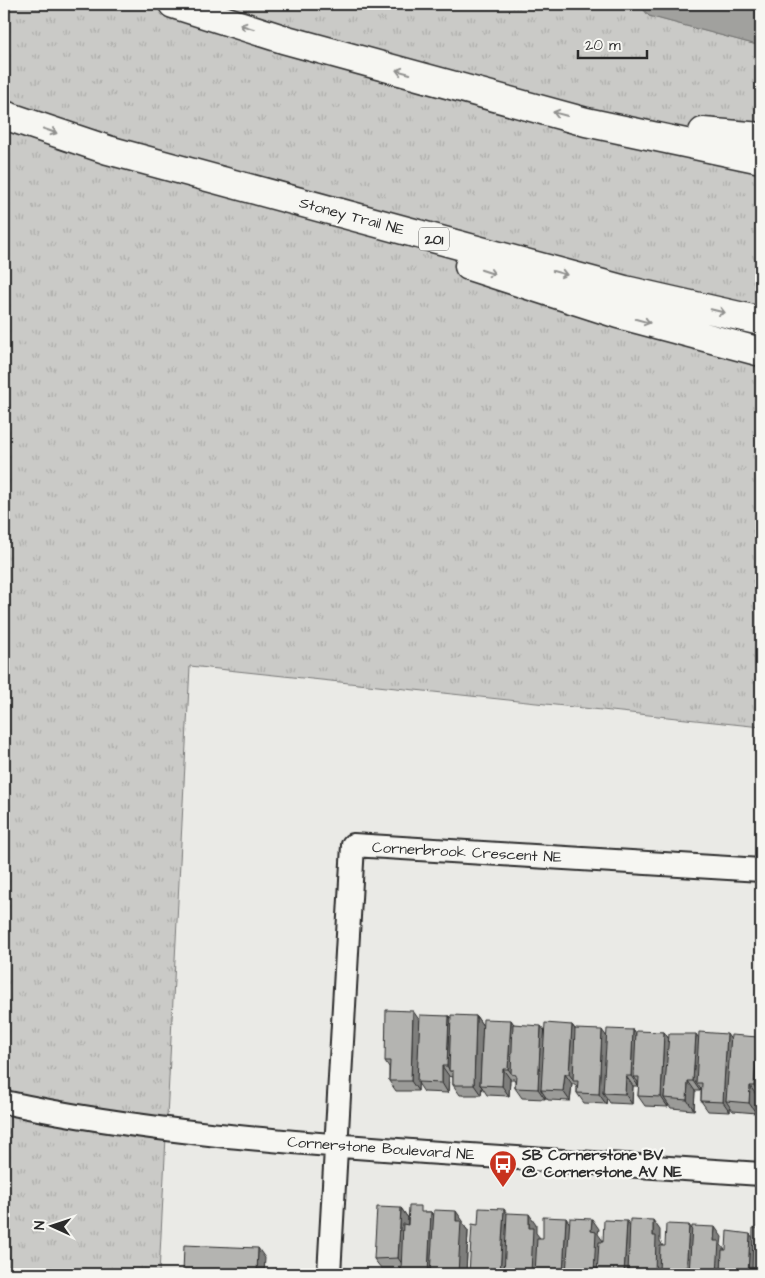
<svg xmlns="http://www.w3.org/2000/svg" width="765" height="1278" font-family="'Architects Daughter',sans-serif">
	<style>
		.grass { fill: url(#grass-tufts); stroke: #7a7a79 }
		.water { fill: #a1a19e; stroke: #727270 }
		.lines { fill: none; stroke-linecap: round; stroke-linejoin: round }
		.minor-casing { stroke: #2b2b2b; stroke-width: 26 }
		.highway-casing { stroke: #2b2b2b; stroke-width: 31 }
		.minor { stroke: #f6f6f2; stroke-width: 22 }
		.highway { stroke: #f6f6f2; stroke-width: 28 }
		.wall { fill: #9b9b98; stroke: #2b2b2b }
		.shaded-wall { fill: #7e7e7c; stroke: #2b2b2b }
		.building { fill: #b4b4b1; stroke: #2b2b2b }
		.oneway { stroke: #90908e }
		.labels { text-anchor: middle; stroke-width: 4.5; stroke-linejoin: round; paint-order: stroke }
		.shield { fill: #f6f6f2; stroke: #686867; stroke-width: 1 }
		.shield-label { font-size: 14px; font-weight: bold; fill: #2b2b2b }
		.street-label { font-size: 15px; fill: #2b2b2b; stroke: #f6f6f2 }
		.poi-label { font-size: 15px; font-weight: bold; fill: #2b2b2b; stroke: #f6f6f2; text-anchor: start }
	</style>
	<defs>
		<pattern id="grass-tufts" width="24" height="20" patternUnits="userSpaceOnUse" patternTransform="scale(1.25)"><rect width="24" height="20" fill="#cacac7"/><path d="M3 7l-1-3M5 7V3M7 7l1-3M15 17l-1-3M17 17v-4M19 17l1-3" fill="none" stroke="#aeaeab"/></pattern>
	</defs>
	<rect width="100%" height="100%" fill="#eaeae6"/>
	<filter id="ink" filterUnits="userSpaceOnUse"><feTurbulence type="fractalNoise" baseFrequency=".02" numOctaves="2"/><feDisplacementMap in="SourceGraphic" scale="10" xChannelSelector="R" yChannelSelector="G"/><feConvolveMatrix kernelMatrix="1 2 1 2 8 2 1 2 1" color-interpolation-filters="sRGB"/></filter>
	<g filter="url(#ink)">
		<path class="grass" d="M 4,4 L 639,4 L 649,16 L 761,46 L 761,727 L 190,666 L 159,1274 L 4,1274 Z"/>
		<path class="water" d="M 639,4 L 761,4 L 761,46 L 649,16 Z"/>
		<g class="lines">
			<g class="minor-casing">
				<path id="minor" d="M 4,1102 C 143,1132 284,1142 425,1152 C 537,1159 649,1167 761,1174
					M 329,1274 L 353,845 L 761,870"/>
			</g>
			<g class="highway-casing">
				<path id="highway" d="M 173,4 L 283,39 L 586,122 L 761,159
					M 4,115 L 108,150 L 625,290 L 761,321
					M 703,132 L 761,137
					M 469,266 L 618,314 L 761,352"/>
			</g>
			<use href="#minor" class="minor"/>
			<use href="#highway" class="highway"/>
		</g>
		<path class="wall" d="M 449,1016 L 451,1019 L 476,1016 L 483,1026 L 511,1020 L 513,1024 L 545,1030 L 572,1025 L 575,1029 L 606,1036 L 633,1030 L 636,1034 L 664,1032 L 668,1038 L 699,1038 L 731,1040 L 758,1037 L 761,1041 L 761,1039 L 761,1096 L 757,1096 L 756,1113 L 733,1111 L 730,1107 L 730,1112 L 708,1111 L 701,1101 L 701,1089 L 700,1091 L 695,1091 L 694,1110 L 671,1108 L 668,1104 L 668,1107 L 645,1106 L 638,1096 L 639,1084 L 638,1082 L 638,1086 L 633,1086 L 632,1104 L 610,1103 L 607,1098 L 606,1104 L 584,1103 L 577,1093 L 577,1088 L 575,1084 L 572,1084 L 570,1101 L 548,1100 L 545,1096 L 545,1099 L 522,1098 L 515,1088 L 515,1081 L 514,1079 L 510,1079 L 509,1096 L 487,1095 L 482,1087 L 481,1095 L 460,1095 L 453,1085 L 453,1077 L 449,1076 L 448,1093 L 424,1092 L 418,1083 L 418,1091 L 396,1091 L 389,1081 L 389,1067 L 385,1061 L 420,1020 Z
			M 401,1208 L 408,1218 L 407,1224 L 425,1212 L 431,1212 L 434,1216 L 463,1221 L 463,1224 L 468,1231 L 466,1274 L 404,1274 L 401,1270 L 401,1268 L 381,1268 L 374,1259 Z"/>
		<path class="shaded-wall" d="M 413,1011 L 420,1021 L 418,1091 L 411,1081 Z
			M 449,1016 L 456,1026 L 453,1071 L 450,1071 L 447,1066 Z
			M 476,1016 L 483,1026 L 480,1085 L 482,1087 L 481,1095 L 474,1085 Z
			M 511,1020 L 518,1030 L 512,1074 L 508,1069 Z
			M 572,1025 L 579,1035 L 574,1081 L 569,1074 Z
			M 541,1026 L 548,1035 L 541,1090 L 545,1096 L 545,1099 L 538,1089 Z
			M 602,1030 L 609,1040 L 603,1093 L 607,1098 L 606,1104 L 599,1094 Z
			M 633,1030 L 640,1040 L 634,1077 L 638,1082 L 638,1086 L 631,1076 Z
			M 664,1032 L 671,1042 L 664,1098 L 668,1104 L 668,1107 L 661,1097 Z
			M 696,1034 L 703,1044 L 696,1083 L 701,1089 L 700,1091 L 693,1081 Z
			M 727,1034 L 734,1044 L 726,1101 L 730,1107 L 730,1112 L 723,1102 Z
			M 758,1037 L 761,1042 L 758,1091 L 761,1096 L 754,1086 Z
			M 442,1066 L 449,1076 L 448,1093 L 442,1083 Z
			M 503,1069 L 510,1079 L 509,1096 L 502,1086 Z
			M 565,1074 L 572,1084 L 570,1101 L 563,1091 Z
			M 626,1076 L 633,1086 L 632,1104 L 625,1094 Z
			M 688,1081 L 695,1091 L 694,1110 L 687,1100 Z
			M 750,1086 L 757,1096 L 756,1113 L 749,1103 Z
			M 401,1208 L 408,1218 L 405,1268 L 398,1258 Z
			M 504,1209 L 511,1219 L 508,1274 L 500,1274 Z
			M 456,1211 L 463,1221 L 463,1224 L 468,1231 L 466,1274 L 458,1274 L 456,1221 Z
			M 431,1212 L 438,1222 L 435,1274 L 428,1274 Z
			M 529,1214 L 536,1224 L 536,1233 L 540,1238 L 539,1274 L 531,1274 L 529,1228 Z
			M 566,1218 L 573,1228 L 571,1274 L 563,1274 Z
			M 592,1219 L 599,1229 L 598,1234 L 603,1241 L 601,1274 L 594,1274 L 591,1231 Z
			M 653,1220 L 660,1230 L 660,1241 L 663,1246 L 662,1274 L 655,1274 L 653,1236 Z
			M 627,1221 L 634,1231 L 632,1274 L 624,1274 Z
			M 689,1225 L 696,1235 L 694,1274 L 686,1274 Z
			M 715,1227 L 722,1237 L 721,1245 L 726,1251 L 724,1274 L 717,1274 L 714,1241 Z
			M 750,1234 L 757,1243 L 756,1274 L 748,1274 Z
			M 258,1248 L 265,1258 L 264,1274 L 257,1274 Z"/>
		<path class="building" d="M 386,1010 L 413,1011 L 411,1081 L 389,1081 L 390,1061 L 385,1061 Z
			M 420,1015 L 449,1016 L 447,1066 L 442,1066 L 442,1083 L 417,1082 Z
			M 451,1015 L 476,1016 L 474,1085 L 453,1085 L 453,1071 L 449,1071 Z
			M 483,1019 L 511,1020 L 508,1069 L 503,1069 L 502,1086 L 480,1085 Z
			M 545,1023 L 572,1025 L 569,1074 L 565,1074 L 563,1091 L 541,1090 Z
			M 513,1024 L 541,1026 L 538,1089 L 515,1088 L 516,1075 L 511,1074 Z
			M 575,1029 L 602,1030 L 599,1094 L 577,1093 L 578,1081 L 573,1081 Z
			M 607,1029 L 633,1030 L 631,1076 L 626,1076 L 625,1094 L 603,1093 Z
			M 636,1031 L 664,1032 L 661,1097 L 638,1096 L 639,1077 L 634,1077 Z
			M 699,1032 L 727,1034 L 723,1102 L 701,1101 L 702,1083 L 696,1083 Z
			M 669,1034 L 696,1034 L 693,1081 L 688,1081 L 687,1100 L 664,1098 Z
			M 731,1035 L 758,1037 L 754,1086 L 750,1086 L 749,1103 L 726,1101 Z
			M 761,1039 L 761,1091 L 758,1091 Z
			M 409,1206 L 421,1206 L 421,1212 L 431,1212 L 428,1274 L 412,1274 L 412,1272 L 401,1270 L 403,1224 L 408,1225 Z
			M 377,1207 L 401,1208 L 398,1258 L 374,1259 Z
			M 479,1208 L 504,1209 L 500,1274 L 469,1274 L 472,1224 L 478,1225 Z
			M 434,1210 L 456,1211 L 456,1221 L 461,1221 L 458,1274 L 445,1273 L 445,1274 L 430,1274 Z
			M 507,1213 L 529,1214 L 529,1228 L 533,1228 L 531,1274 L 504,1274 Z
			M 543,1217 L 566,1218 L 563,1274 L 535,1274 L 537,1238 L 543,1238 Z
			M 570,1218 L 592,1219 L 591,1231 L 596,1232 L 594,1274 L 566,1274 Z
			M 630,1219 L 653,1220 L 653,1236 L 656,1236 L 655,1274 L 628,1274 Z
			M 604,1220 L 627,1221 L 624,1274 L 597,1274 L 599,1242 L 603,1242 Z
			M 666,1224 L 689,1225 L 686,1274 L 659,1274 L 660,1246 L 665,1246 Z
			M 692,1226 L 715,1227 L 714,1241 L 719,1241 L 717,1274 L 689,1274 Z
			M 753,1228 L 761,1228 L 761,1274 L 752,1274 Z
			M 727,1231 L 750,1234 L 748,1274 L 721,1274 L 722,1250 L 726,1250 Z
			M 184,1245 L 258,1248 L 257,1274 L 241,1273 L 241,1274 L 183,1274 Z"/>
		<defs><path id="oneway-shaft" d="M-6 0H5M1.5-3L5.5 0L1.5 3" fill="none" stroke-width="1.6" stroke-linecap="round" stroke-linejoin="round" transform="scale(1.25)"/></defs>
		<g class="oneway">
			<use href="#oneway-shaft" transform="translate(247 27) rotate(-162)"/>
			<use href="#oneway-shaft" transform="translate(403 72) rotate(-165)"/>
			<use href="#oneway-shaft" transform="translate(560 114) rotate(-165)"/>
			<use href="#oneway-shaft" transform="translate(50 131) rotate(19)"/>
			<use href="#oneway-shaft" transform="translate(488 272) rotate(18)"/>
			<use href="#oneway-shaft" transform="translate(560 273) rotate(15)"/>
			<use href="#oneway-shaft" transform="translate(718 311) rotate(13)"/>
			<use href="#oneway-shaft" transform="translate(643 321) rotate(15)"/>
		</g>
	</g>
	<defs>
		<g id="bus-pin" transform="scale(1.4375)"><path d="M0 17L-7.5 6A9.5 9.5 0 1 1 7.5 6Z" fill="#c8321e" stroke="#f6f6f2"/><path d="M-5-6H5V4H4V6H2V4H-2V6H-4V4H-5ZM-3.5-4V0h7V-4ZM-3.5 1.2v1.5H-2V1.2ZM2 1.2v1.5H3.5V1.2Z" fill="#fff"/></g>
	</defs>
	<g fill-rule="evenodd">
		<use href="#bus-pin" x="503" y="1164"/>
	</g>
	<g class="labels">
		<rect class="shield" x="419" y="227.5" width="30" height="23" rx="4"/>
		<g class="shield-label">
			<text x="434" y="244">201</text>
		</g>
		<g class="street-label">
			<text transform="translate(352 216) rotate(15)" y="5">Stoney Trail NE</text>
			<text transform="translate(467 852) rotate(3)" y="5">Cornerbrook Crescent NE</text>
			<text transform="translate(381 1148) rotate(4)" y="5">Cornerstone Boulevard NE</text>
		</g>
		<g class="poi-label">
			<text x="522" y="1160">SB Cornerstone BV<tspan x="522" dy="17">@ Cornerstone AV NE</tspan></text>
		</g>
	</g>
	<rect width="765" height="1278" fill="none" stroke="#f6f6f2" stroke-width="20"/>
	<rect x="10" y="10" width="745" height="1258" fill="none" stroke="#2b2b2b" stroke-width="2" filter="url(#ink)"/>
	<g transform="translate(52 1226) rotate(273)" stroke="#f6f6f2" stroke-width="4" paint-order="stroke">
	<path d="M0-4L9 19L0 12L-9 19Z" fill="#2b2b2b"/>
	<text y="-8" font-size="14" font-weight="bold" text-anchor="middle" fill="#2b2b2b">N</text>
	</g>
	<path d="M578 50v8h69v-8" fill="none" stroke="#2b2b2b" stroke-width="2.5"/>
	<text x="585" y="50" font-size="15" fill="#2b2b2b" stroke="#f6f6f2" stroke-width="4" paint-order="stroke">20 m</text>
</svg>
